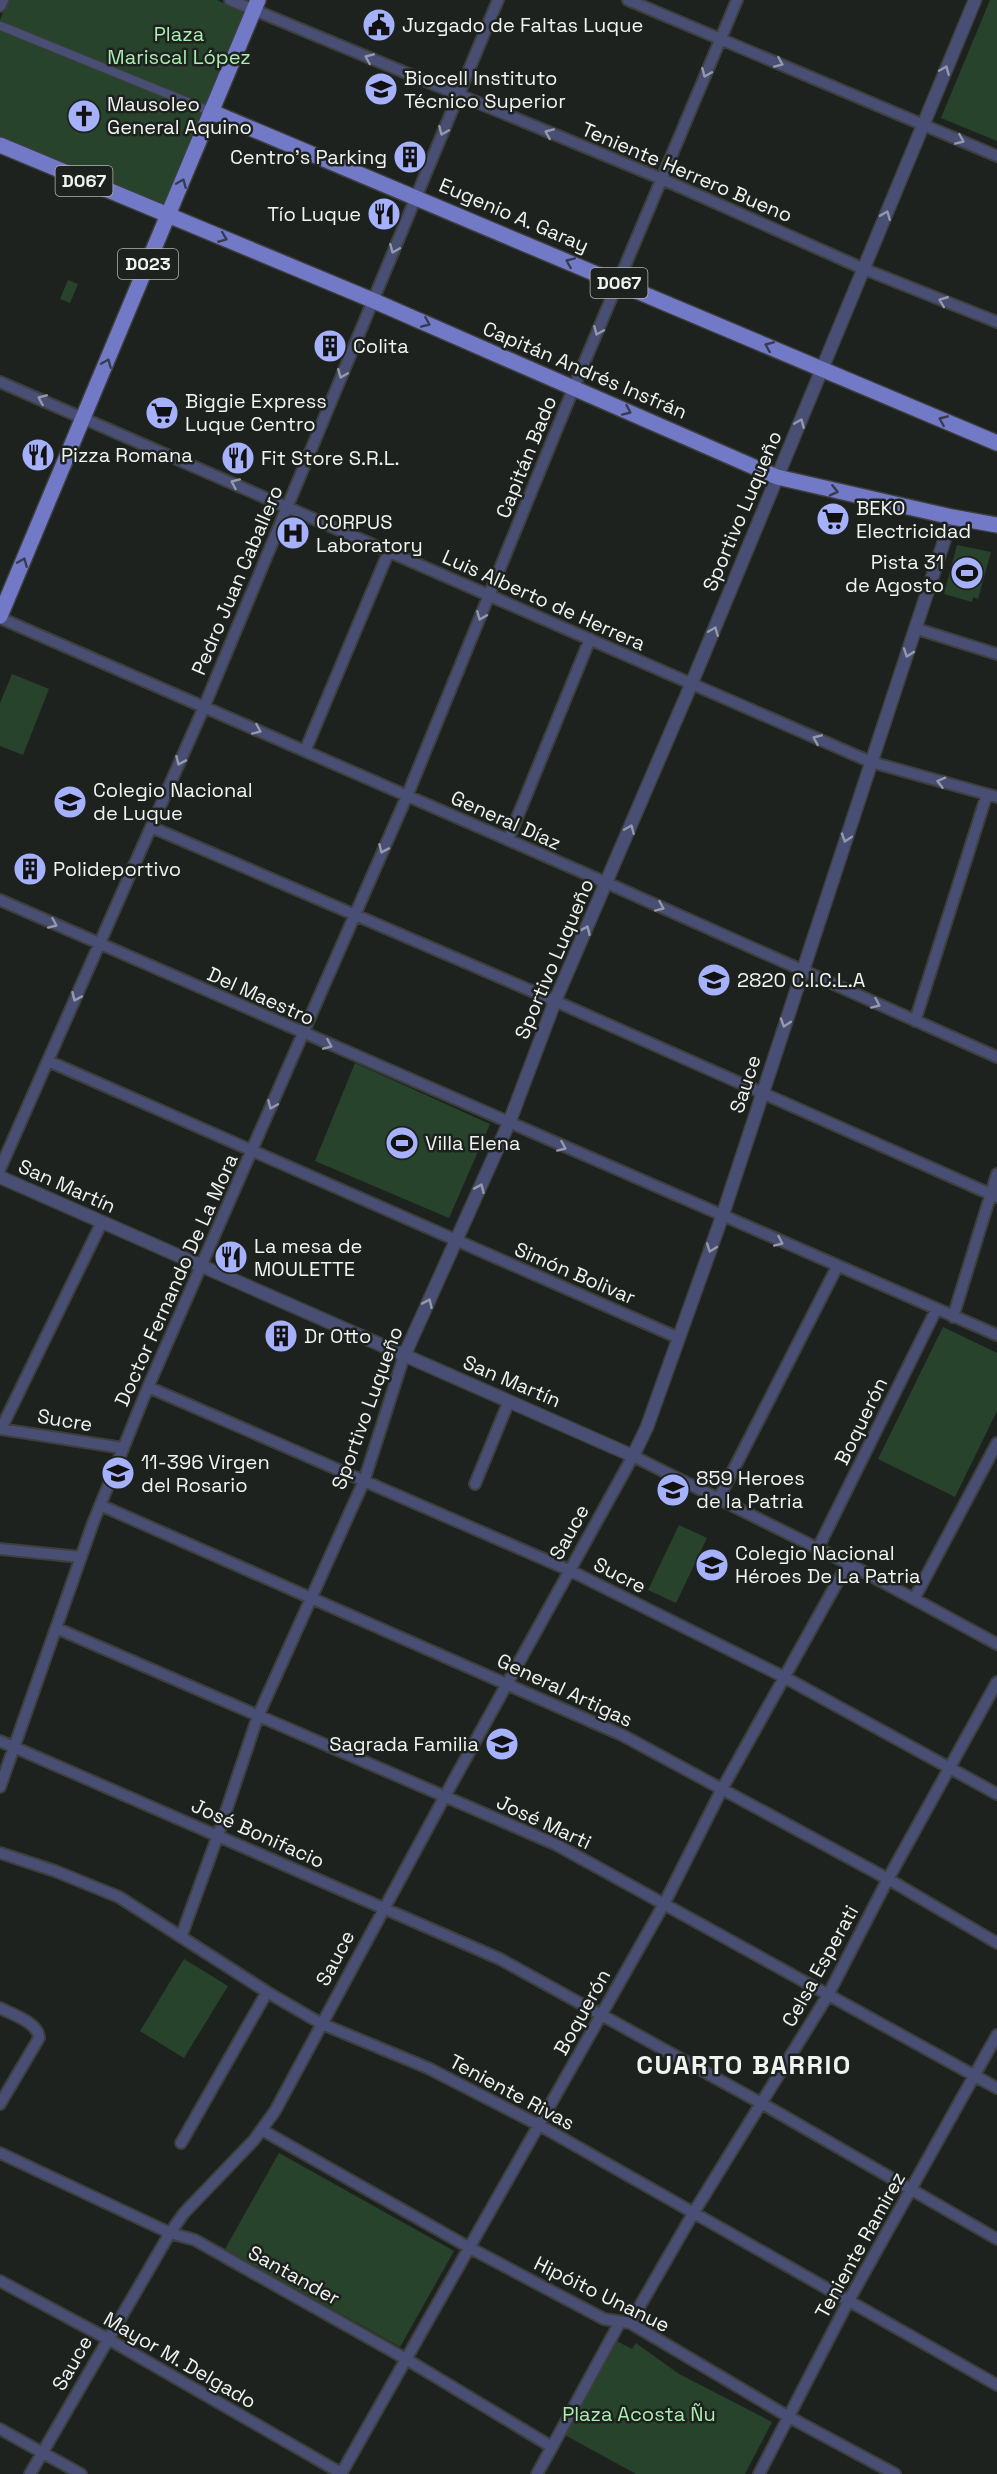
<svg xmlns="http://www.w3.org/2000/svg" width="997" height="2474" font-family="'Space Grotesk',sans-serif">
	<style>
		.green { fill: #28432b }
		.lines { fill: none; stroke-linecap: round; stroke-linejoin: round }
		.pedestrian-casing { stroke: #3c3f3c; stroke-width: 10 }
		.minor-casing { stroke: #3c3f3c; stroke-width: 14 }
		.tertiary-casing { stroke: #3c3f3c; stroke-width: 15 }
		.primary-casing { stroke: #3c3f3c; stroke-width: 18 }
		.pedestrian { stroke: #494f74; stroke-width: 8 }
		.minor { stroke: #494f74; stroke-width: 10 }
		.tertiary { stroke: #494f74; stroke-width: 12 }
		.primary { stroke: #727ac8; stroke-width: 15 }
		.oneway { stroke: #9599ac }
		.oneway2 { stroke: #373c51 }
		.labels { text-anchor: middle; stroke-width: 5; stroke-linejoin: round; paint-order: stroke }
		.shield { fill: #1e221e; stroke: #b2b4b2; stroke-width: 1.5 }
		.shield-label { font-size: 18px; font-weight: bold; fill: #f1f3f1 }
		.poi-label { font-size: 20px; fill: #f1f3f1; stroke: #1e221e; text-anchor: start }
		.park-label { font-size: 20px; fill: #a9edb0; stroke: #1e221e }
		.street-label { font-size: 20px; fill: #f1f3f1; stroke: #1e221e }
		.district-label { font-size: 26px; font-weight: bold; letter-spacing: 1.5px; fill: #f1f3f1; stroke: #1e221e }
	</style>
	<rect width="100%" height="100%" fill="#1e221e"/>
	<path class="green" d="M 8,0 L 217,0 L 242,12 L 244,16 L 164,204 L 162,205 L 0,139 L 0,20 Z
		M 990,0 L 997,0 L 997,141 L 941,118 Z
		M 68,280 L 78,284 L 70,303 L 60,299 Z
		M 957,545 L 991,552 L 978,599 L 973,597 L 972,602 L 944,594 Z
		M 12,674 L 49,689 L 23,755 L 0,746 L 0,703 Z
		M 355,1063 L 490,1124 L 449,1218 L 315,1161 Z
		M 943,1327 L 997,1353 L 997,1411 L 955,1497 L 878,1459 Z
		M 679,1525 L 707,1538 L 676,1603 L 648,1590 Z
		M 184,1959 L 228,1986 L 184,2058 L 140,2031 Z
		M 279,2153 L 454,2251 L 400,2347 L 225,2249 Z
		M 613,2339 L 632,2349 L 636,2343 L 679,2374 L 772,2422 L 745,2474 L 636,2474 L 563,2434 Z"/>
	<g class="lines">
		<g class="pedestrian-casing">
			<path id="pedestrian" d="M 1,26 L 212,112"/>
		</g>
		<g class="minor-casing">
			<path id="minor" d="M 230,0 L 662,179 L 864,269 L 997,322
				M 628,0 L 997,156
				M 0,6 L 3,0
				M 0,382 L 871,762 L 997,797
				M 0,618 L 607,883 L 997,1057
				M 917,629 L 997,654
				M 305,751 L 389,551
				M 151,827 L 555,1001 L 997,1197
				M 508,840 L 590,639
				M 0,900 L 997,1335
				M 915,1021 L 987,794
				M 48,1061 L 679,1338
				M 0,1169 L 204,707 L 498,0
				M 953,1317 L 997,1174
				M 148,1387 L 569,1570 L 784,1677 L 997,1794
				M 0,1429 L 123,1448
				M 1,1429 L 102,1222
				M 475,1484 L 509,1401
				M 719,1498 L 837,1267
				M 100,1505 L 622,1735 L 888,1879 L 997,1943
				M 818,1548 L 936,1310
				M 0,1549 L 81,1557
				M 914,1599 L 997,1443
				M 56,1628 L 557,1845 L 997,2088
				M 0,1741 L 500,1959 L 761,2103 L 997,2239
				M 0,1787 L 93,1523 L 148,1387 L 407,796 L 574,387 L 737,0
				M 0,1853 L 55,1871 L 119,1897 L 267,1992 L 322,2024 L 428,2068 L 539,2125 L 997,2385
				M 181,1937 L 218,1835 L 258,1716 L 364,1481 L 404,1356
				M 0,2008 C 12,2014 39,2023 39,2038 L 0,2104
				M 262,2130 L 470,2248 L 604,2319 L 630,2323 L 789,2417 L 895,2474
				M 181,2143 L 267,1992
				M 0,2153 L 170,2233 L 195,2240 L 406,2359 L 552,2447 L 537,2474
				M 0,2281 L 108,2339 L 341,2473
				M 630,2323 L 694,2212 L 828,1995 L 888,1879 L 997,1682
				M 0,2429 L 81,2474
				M 552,2447 L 620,2322
				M 30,2474 L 170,2233 L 184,2213 L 254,2140 L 275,2111 L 445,1796 L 633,1456 L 855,1567 L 997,1644
				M 341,2474 L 664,1904 L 722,1789 L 848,1563
				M 759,2474 L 849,2300 L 997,2035"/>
		</g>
		<g class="tertiary-casing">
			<path id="tertiary" d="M 0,1177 L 633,1456 L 647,1427 L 722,1217 L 952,517
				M 404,1356 L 509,1123 L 555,1001 L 691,685 L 975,0"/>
		</g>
		<g class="primary-casing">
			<path id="primary" d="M 212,112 L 997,443
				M 0,145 L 372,300 L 777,477 L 952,517 L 997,525
				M 0,616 L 258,0"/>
		</g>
		<use href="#pedestrian" class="pedestrian"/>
		<use href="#minor" class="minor"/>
		<use href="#tertiary" class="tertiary"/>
		<use href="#primary" class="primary"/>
	</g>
	<defs><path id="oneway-chevron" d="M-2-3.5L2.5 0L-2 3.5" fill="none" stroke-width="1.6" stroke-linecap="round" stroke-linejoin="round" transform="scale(1.5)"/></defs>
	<g class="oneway">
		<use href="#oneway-chevron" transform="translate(369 58) rotate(-157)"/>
		<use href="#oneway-chevron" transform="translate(779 63) rotate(23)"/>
		<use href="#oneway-chevron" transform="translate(945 70) rotate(-67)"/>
		<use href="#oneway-chevron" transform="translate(706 73) rotate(113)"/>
		<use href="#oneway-chevron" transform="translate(443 131) rotate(113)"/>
		<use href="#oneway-chevron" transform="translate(549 133) rotate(-157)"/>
		<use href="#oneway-chevron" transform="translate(960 140) rotate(23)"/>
		<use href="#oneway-chevron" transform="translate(886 215) rotate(-68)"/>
		<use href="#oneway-chevron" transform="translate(394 249) rotate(113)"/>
		<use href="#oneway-chevron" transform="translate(943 301) rotate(-158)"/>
		<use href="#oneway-chevron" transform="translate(598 331) rotate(113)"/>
		<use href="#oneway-chevron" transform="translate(342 374) rotate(112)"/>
		<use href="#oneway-chevron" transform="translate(42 399) rotate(-157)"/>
		<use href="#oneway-chevron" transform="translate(800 423) rotate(-67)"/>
		<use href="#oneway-chevron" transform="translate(235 483) rotate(-156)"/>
		<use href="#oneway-chevron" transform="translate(481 616) rotate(112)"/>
		<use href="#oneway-chevron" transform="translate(714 631) rotate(-68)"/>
		<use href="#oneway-chevron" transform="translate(908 653) rotate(109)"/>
		<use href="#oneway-chevron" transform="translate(257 730) rotate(24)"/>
		<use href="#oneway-chevron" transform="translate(817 739) rotate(-157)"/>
		<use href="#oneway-chevron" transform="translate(180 761) rotate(114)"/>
		<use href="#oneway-chevron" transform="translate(941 782) rotate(-165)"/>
		<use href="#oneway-chevron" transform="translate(630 829) rotate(-67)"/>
		<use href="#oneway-chevron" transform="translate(846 838) rotate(108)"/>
		<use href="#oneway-chevron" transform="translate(383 849) rotate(114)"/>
		<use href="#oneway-chevron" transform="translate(660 907) rotate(24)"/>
		<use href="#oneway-chevron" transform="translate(53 924) rotate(24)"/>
		<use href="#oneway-chevron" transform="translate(586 930) rotate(-66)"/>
		<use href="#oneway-chevron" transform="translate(76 997) rotate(114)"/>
		<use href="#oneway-chevron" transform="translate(876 1004) rotate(24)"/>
		<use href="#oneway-chevron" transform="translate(785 1023) rotate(108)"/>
		<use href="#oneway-chevron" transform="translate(328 1045) rotate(23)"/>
		<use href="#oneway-chevron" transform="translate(272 1105) rotate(113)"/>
		<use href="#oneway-chevron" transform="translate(562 1147) rotate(24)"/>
		<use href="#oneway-chevron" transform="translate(480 1188) rotate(-66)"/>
		<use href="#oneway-chevron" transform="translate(779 1242) rotate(24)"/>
		<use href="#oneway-chevron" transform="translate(711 1248) rotate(110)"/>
		<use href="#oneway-chevron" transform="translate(428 1303) rotate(-66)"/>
	</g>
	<g class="oneway2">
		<use href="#oneway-chevron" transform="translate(182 183) rotate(-67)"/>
		<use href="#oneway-chevron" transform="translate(223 238) rotate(22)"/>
		<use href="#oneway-chevron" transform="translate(570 262) rotate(-157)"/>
		<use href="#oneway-chevron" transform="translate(426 323) rotate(23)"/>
		<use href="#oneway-chevron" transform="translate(769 346) rotate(-157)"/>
		<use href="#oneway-chevron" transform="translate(107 363) rotate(-67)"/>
		<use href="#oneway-chevron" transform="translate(627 411) rotate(24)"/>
		<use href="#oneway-chevron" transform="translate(943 420) rotate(-157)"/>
		<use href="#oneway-chevron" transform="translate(834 491) rotate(13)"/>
		<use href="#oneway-chevron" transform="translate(23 562) rotate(-67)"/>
	</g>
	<defs>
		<g id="civic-disc" transform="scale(1.725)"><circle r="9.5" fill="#a6b1fc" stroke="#1e221e"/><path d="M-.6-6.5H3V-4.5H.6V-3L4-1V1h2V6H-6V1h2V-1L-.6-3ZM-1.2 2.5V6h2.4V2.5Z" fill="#111"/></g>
		<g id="university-disc" transform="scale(1.725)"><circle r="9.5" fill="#a6b1fc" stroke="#1e221e"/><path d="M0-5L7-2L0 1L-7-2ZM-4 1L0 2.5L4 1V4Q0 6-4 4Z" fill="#111"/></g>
		<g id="church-disc" transform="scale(1.725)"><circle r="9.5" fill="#a6b1fc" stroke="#1e221e"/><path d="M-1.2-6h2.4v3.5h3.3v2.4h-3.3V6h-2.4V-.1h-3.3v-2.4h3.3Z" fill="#111"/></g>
		<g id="building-disc" transform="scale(1.725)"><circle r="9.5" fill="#a6b1fc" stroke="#1e221e"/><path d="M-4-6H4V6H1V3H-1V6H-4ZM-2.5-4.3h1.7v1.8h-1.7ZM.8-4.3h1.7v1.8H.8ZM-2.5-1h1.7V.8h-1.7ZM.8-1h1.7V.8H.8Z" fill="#111"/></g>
		<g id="restaurant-disc" transform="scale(1.725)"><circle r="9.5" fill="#a6b1fc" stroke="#1e221e"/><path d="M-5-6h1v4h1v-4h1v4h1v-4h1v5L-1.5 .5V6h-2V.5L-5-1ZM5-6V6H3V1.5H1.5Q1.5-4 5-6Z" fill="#111"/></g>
		<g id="supermarket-disc" transform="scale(1.725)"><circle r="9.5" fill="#a6b1fc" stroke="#1e221e"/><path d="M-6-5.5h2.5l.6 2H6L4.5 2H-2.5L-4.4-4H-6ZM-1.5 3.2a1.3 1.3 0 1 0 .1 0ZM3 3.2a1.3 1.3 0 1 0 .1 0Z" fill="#111"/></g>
		<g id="hospital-disc" transform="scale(1.725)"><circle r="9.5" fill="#a6b1fc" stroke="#1e221e"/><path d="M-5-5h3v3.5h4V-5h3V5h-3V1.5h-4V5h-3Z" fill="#111"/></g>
		<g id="stadium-disc" transform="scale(1.725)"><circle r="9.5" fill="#a6b1fc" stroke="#1e221e"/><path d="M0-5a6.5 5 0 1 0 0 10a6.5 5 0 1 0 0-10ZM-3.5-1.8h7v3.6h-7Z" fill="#111"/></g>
		<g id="school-disc" transform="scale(1.725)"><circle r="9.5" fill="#a6b1fc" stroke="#1e221e"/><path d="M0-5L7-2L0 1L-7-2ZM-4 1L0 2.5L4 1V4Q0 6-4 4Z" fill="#111"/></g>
	</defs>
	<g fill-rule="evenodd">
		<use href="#civic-disc" x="379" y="25"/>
		<use href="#university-disc" x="381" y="89"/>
		<use href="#church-disc" x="84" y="116"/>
		<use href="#building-disc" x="410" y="157"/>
		<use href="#restaurant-disc" x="384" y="214"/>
		<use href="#building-disc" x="330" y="346"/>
		<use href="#supermarket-disc" x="162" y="413"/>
		<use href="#restaurant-disc" x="38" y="455"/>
		<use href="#restaurant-disc" x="238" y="458"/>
		<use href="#supermarket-disc" x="833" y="519"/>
		<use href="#hospital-disc" x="293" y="533"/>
		<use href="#stadium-disc" x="967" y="573"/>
		<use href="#school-disc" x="70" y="802"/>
		<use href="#building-disc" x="30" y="869"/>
		<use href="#school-disc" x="714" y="980"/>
		<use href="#stadium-disc" x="402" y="1143"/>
		<use href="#restaurant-disc" x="231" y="1257"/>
		<use href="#building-disc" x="281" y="1336"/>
		<use href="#school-disc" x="118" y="1473"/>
		<use href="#school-disc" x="673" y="1490"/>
		<use href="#school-disc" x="712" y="1565"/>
		<use href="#school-disc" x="502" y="1744"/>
	</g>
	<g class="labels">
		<g class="shield">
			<rect x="55.5" y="166" width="57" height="30" rx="4.5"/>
			<rect x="118" y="249" width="60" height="30" rx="4.5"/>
			<rect x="590.5" y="268" width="57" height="30" rx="4.5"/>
		</g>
		<g class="shield-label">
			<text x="84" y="187">D067</text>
			<text x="148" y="270">D023</text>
			<text x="619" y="289">D067</text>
		</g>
		<g class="poi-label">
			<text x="402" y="32">Juzgado de Faltas Luque</text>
			<text x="404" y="85">Biocell Instituto<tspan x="404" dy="23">Técnico Superior</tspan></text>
			<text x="107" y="111">Mausoleo<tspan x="107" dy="23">General Aquino</tspan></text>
			<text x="387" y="164" text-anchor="end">Centro's Parking</text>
			<text x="361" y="221" text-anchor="end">Tío Luque</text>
			<text x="353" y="353">Colita</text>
			<text x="185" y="408">Biggie Express<tspan x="185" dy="23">Luque Centro</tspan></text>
			<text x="61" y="462">Pizza Romana</text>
			<text x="261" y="465">Fit Store S.R.L.</text>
			<text x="856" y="515">BEKO<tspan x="856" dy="23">Electricidad</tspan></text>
			<text x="316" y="529">CORPUS<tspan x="316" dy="23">Laboratory</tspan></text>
			<text x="944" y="569" text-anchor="end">Pista 31<tspan x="944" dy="23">de Agosto</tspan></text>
			<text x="93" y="797">Colegio Nacional<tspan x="93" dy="23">de Luque</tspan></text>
			<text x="53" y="876">Polideportivo</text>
			<text x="737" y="987">2820 C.I.C.L.A</text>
			<text x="425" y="1150">Villa Elena</text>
			<text x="254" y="1253">La mesa de<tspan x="254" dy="23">MOULETTE</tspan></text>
			<text x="304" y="1343">Dr Otto</text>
			<text x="141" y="1469">11-396 Virgen<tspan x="141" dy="23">del Rosario</tspan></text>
			<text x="696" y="1485">859 Heroes<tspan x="696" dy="23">de la Patria</tspan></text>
			<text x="735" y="1560">Colegio Nacional<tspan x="735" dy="23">Héroes De La Patria</tspan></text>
			<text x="479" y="1751" text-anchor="end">Sagrada Familia</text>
		</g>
		<g class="park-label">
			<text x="179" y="41">Plaza<tspan x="179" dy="23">Mariscal López</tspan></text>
			<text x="639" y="2421">Plaza Acosta Ñu</text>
		</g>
		<g class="street-label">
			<text transform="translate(687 172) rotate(23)" y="7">Teniente Herrero Bueno</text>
			<text transform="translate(514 215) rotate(23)" y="7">Eugenio A. Garay</text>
			<text transform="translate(585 370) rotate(23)" y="7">Capitán Andrés Insfrán</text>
			<text transform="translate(526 457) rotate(-68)" y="7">Capitán Bado</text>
			<text transform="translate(742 511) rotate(-67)" y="7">Sportivo Luqueño</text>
			<text transform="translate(237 580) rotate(-67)" y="7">Pedro Juan Caballero</text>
			<text transform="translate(544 600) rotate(24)" y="7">Luis Alberto de Herrera</text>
			<text transform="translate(506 820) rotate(24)" y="7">General Díaz</text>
			<text transform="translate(554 959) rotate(-67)" y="7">Sportivo Luqueño</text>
			<text transform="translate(261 996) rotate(24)" y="7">Del Maestro</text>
			<text transform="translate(745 1084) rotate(-72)" y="7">Sauce</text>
			<text transform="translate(67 1186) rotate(24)" y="7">San Martín</text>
			<text transform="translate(575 1273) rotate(23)" y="7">Simón Bolivar</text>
			<text transform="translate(176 1280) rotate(-66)" y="7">Doctor Fernando De La Mora</text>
			<text transform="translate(512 1381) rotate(23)" y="7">San Martín</text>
			<text transform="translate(367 1408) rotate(-70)" y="7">Sportivo Luqueño</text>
			<text transform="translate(65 1420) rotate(9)" y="7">Sucre</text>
			<text transform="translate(861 1421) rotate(-64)" y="7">Boquerón</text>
			<text transform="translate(569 1532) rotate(-61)" y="7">Sauce</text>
			<text transform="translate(620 1575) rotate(27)" y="7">Sucre</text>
			<text transform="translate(565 1690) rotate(25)" y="7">General Artigas</text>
			<text transform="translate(544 1822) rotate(25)" y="7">José Marti</text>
			<text transform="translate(258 1833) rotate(24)" y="7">José Bonifacio</text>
			<text transform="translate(335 1958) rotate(-62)" y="7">Sauce</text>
			<text transform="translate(820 1966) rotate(-61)" y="7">Celsa Esperati</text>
			<text transform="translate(582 2012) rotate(-61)" y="7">Boquerón</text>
			<text transform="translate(512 2092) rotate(28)" y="7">Teniente Rivas</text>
			<text transform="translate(860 2245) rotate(-61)" y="7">Teniente Ramirez</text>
			<text transform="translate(294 2275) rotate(29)" y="7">Santander</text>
			<text transform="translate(602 2294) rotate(26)" y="7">Hipóito Unanue</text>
			<text transform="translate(180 2360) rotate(30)" y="7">Mayor M. Delgado</text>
			<text transform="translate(72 2363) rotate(-60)" y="7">Sauce</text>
		</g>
		<g class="district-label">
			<text x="744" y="2074">CUARTO BARRIO</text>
		</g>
	</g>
</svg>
